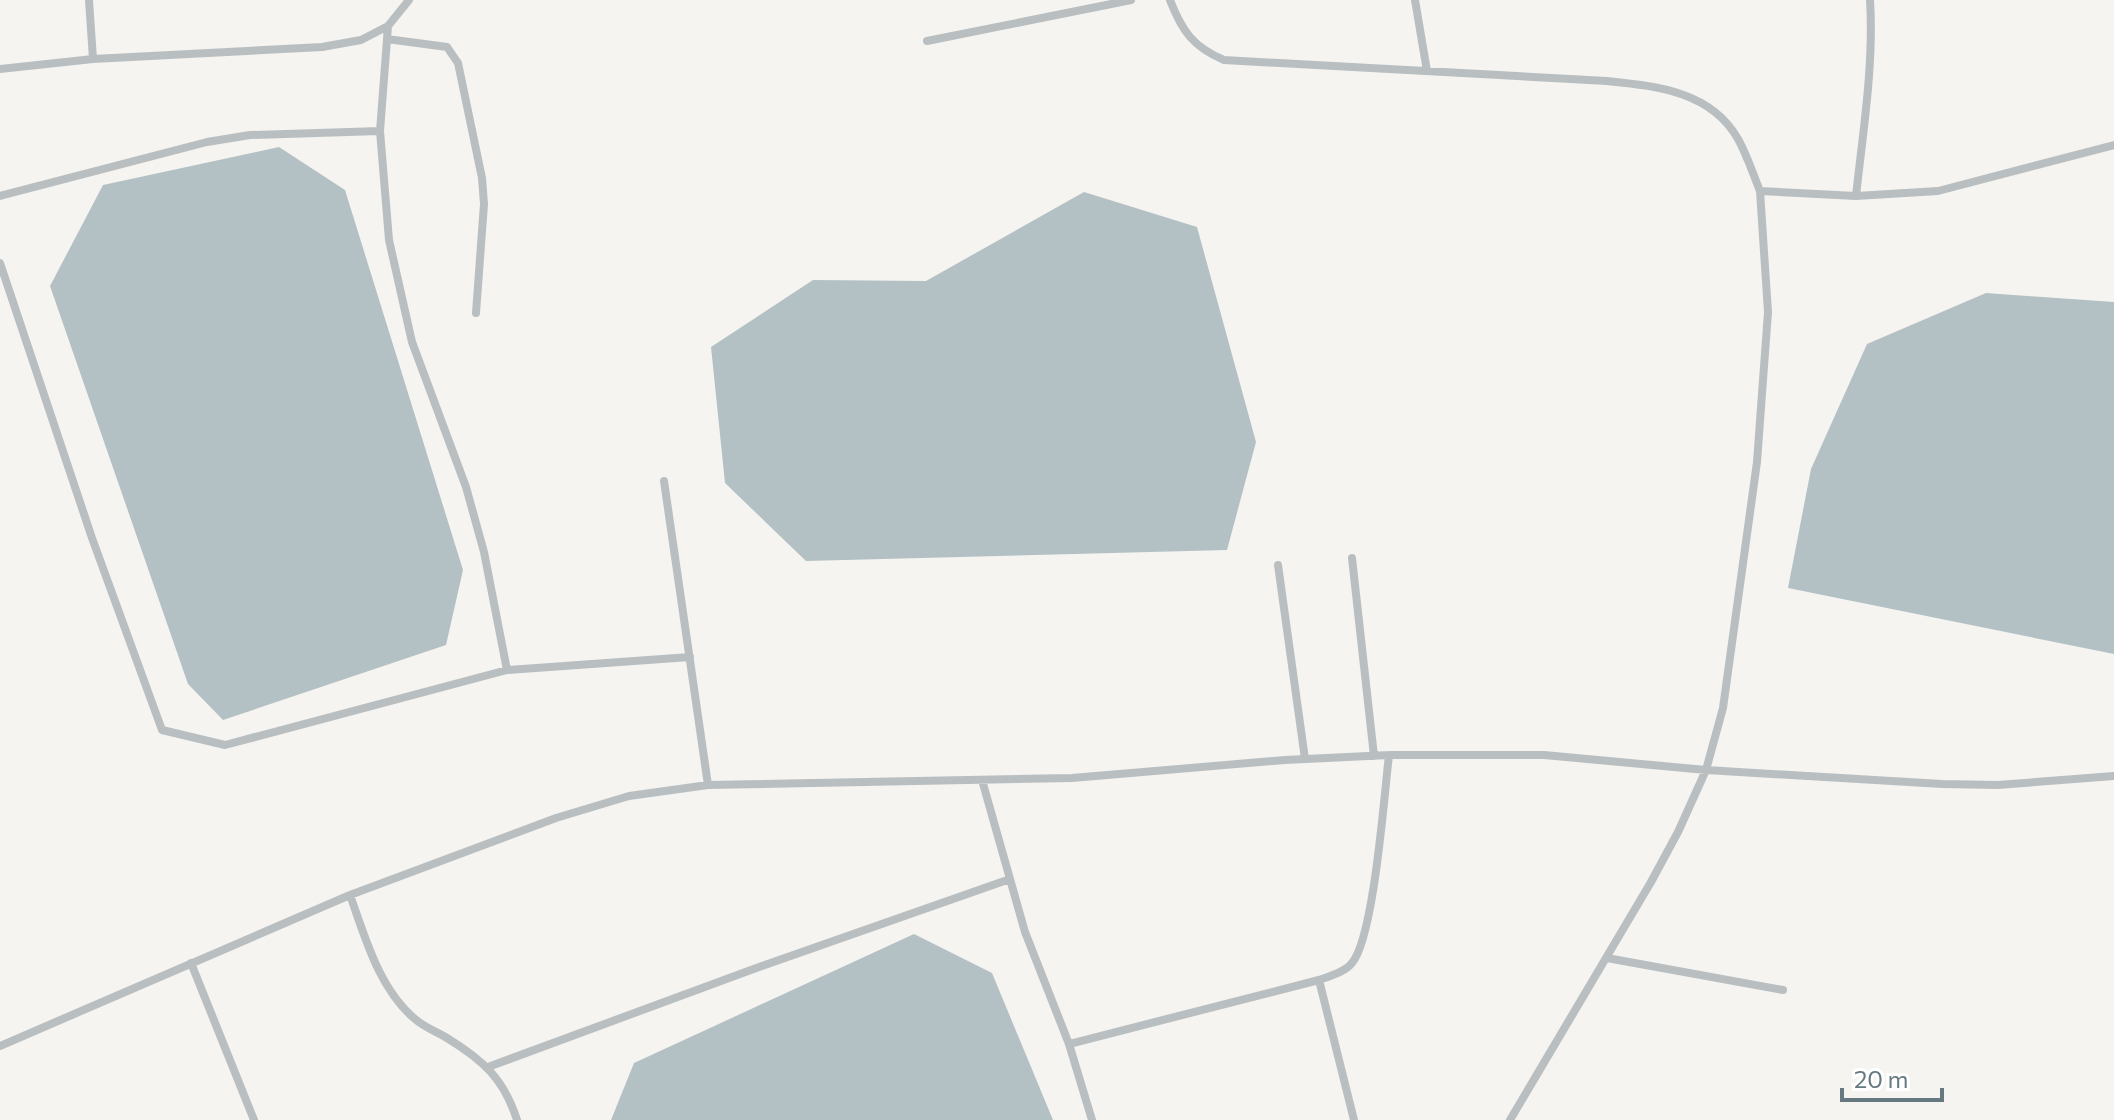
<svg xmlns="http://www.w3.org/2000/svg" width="2114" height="1120" font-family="Commissioner,sans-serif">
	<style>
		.water { fill: #b4c1c4 }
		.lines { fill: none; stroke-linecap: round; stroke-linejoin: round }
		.minor { stroke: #b9bfc1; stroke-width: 8 }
	</style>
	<rect width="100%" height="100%" fill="#f5f4f1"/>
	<path class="water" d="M 279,147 L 345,190 L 463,570 L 446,645 L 223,720 L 188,684 L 50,286 L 103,185 Z
		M 1084,192 L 1197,227 L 1256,442 L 1227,550 L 806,561 L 725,483 L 711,347 L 813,280 L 926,281 Z
		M 1986,293 L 2114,302 L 2114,654 L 1788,588 L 1811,469 L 1867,344 Z
		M 914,934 L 992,973 L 1053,1120 L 611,1120 L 634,1063 Z"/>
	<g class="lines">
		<path class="minor" d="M 89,0 L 93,59
			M 1170,0 C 1182,31 1193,47 1224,60 L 1607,81 C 1656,86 1711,91 1738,139 C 1747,155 1753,174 1760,191
			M 1415,0 L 1427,71
			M 388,26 L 380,131 L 389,240 L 412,342 L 466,487 L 484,552 L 507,670
			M 387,39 L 447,47 L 458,63 L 482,178 L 484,204 L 476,313
			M 927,41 L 1131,0
			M 0,69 L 93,59 L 322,47 L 361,40 L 388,26 L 409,0
			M 0,196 L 207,142 L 250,135 L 380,131
			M 1856,196 C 1863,131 1874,65 1870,0
			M 0,263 L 92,538 L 162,730 L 225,745 L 507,670 L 690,657
			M 664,481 L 708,785
			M 1352,558 L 1374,756
			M 1278,565 L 1305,759
			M 982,780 L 1025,932 L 1069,1044 L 1092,1120
			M 350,895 C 365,937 379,989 415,1019 C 424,1027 437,1032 447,1038 C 483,1060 504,1079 517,1120
			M 1607,958 L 1783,990
			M 191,963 L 254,1120
			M 1319,980 L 1354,1120
			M 1069,1044 L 1319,980 C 1330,976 1345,972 1352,963 C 1374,937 1384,796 1389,755
			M 0,1046 L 350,895 L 556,818 L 629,796 L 708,785 L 1072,778 L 1285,760 L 1389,755 L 1544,755 L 1706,770 L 1942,784 L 1998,785 L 2114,776
			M 488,1067 L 759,967 L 1010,879
			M 1510,1120 L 1651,882 L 1678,832 L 1706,770 L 1723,708 L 1757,462 L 1768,312 L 1760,191 L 1856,196 L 1938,191 L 2114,145"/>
	</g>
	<path d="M1842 1088v12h100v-12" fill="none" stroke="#667980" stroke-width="4"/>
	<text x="1854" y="1088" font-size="24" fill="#667980" stroke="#ffffff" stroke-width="6" paint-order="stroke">20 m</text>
</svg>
